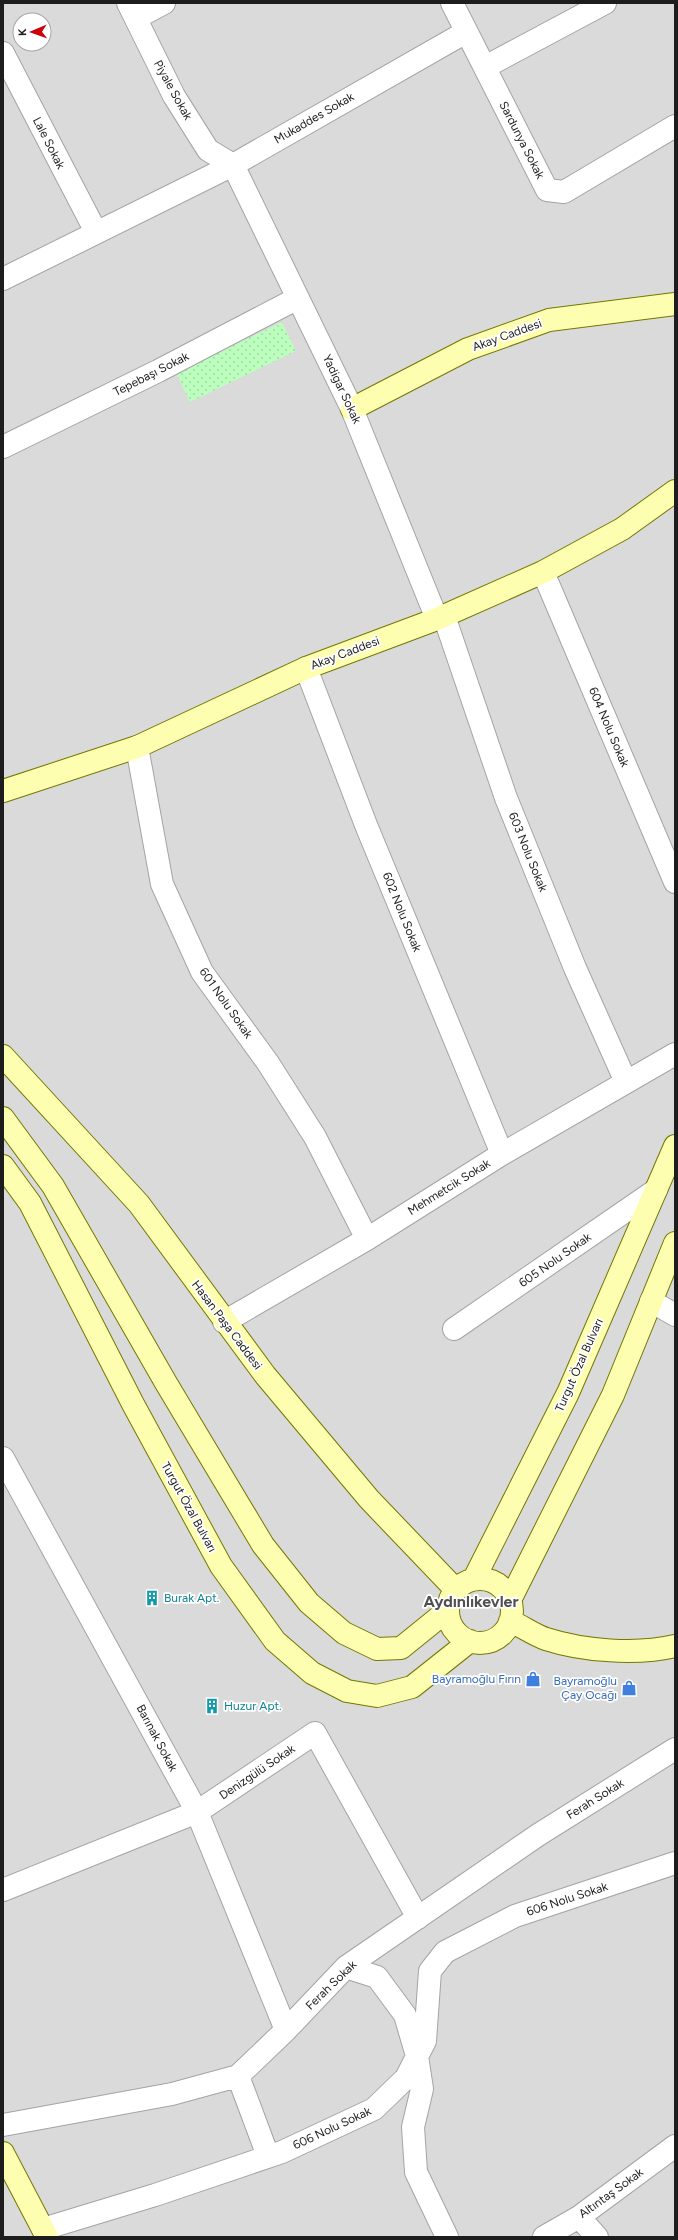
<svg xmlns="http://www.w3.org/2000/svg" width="678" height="2240" font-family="Figtree,sans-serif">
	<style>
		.residential { fill: #dbdada; fill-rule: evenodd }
		.park { fill: url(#park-dots) }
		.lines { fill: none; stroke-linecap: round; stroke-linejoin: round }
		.street-casing { stroke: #a4a4a4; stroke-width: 24 }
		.secondary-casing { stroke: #717900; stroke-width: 24 }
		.street { stroke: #fff; stroke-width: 22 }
		.secondary { stroke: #fefeb1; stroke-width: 22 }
		.labels { text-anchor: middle; stroke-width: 3.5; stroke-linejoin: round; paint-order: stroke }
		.street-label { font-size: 12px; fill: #1d1d1d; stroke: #fff }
		.culture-label { font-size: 12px; fill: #0d838f; stroke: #fff; text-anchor: start }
		.shop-label { font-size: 12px; fill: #366cbe; stroke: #fff; text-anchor: end }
		.district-label { font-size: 16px; font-weight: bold; fill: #505050; stroke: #fff }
	</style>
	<defs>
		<pattern id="park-dots" width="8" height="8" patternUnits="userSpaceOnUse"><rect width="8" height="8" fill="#bbfebd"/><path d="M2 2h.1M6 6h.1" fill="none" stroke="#a0d9a2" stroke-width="1.8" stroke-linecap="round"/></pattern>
	</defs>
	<rect width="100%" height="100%" fill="#efeae2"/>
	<path class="residential" d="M 3,3 L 675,3 L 675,2237 L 3,2237 ZM 20,20 L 44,20 L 44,44 L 20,44 Z"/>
	<path class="park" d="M 282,322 L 296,351 L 190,402 L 176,373 Z"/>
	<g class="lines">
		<g class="street-casing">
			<path id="street" d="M 128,3 L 174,96 L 208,150 L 233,165 L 352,409 L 437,619
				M 452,3 L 547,190 L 564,192 L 675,126
				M 136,18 L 164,3
				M 3,53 L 96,232
				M 485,67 L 605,3
				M 3,279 L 233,165 L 466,32
				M 3,447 L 158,371 L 298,298
				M 543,572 L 675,882
				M 444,616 L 506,798 L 575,968 L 626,1082
				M 306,668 L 366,825 L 502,1154
				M 137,747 L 162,884 L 202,972 L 268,1063 L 315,1137 L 367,1239
				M 651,1301 L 675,1315
				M 224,1322 L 367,1239 L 502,1154 L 675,1054
				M 454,1329 L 656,1190
				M 3,1458 L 197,1812 L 286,2030
				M 3,1890 L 197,1812 L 315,1733 L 418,1918
				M 346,1967 L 377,1977 L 405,2015 L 417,2056 L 422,2089 L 413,2127 L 416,2172 L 447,2237
				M 238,2076 L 268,2156
				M 3,2125 L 172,2094 L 238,2076 L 286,2030 L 346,1967 L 538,1835 L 675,1749
				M 579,2217 L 597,2237
				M 43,2229 L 155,2195 L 282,2152 L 374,2109 L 406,2078 L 425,2041 L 430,1971 L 445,1952 L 515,1916 L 675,1863
				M 544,2237 L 579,2217 L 675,2146"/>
		</g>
		<g class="secondary-casing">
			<path id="secondary" d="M 352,409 L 468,349 L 549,320 L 675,304
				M 3,791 L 137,747 L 306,668 L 437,619 L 543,572 L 622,529 L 675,491
				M 3,1056 L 139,1204 L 265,1375 L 369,1499 L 456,1590
				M 3,1118 L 53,1186 L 166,1383 L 263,1545 L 309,1603 L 344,1633 L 377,1649 L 401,1648 L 448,1610
				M 3,1166 L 30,1203 L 133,1404 L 221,1566 L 275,1641 L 312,1673 L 347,1691 L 377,1696 L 412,1687 L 470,1641
				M 474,1579 L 568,1393 L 675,1146
				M448 1611a32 32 0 1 1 64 0a32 32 0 1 1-64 0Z
				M 510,1600 L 613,1395 L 675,1243
				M 510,1621 C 522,1626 534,1635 546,1639 C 583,1651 637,1655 675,1646
				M 3,2153 L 47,2237"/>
		</g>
		<use href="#street" class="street"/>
		<use href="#secondary" class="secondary"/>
	</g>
	<defs>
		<g id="building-bare" transform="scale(1.2)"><path d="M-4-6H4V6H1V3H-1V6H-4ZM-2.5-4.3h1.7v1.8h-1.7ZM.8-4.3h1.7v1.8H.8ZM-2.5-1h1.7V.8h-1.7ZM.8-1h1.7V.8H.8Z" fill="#0f9aa8" stroke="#fff" stroke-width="2.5" paint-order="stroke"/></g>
		<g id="shop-bare" transform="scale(1.2)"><path d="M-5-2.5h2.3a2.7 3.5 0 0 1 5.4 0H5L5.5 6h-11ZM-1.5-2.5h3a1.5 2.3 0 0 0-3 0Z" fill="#3f7fe0" stroke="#fff" stroke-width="2.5" paint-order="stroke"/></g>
	</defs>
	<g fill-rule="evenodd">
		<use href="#building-bare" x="152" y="1598"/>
		<use href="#shop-bare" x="533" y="1679"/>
		<use href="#shop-bare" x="629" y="1688"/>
		<use href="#building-bare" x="212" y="1706"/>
	</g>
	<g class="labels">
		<g class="street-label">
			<text transform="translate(173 90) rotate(61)" y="4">Piyale Sokak</text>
			<text transform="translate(314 118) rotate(-30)" y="4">Mukaddes Sokak</text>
			<text transform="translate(522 140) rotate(63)" y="4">Sardunya Sokak</text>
			<text transform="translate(49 143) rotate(63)" y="4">Lale Sokak</text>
			<text transform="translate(507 335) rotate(-20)" y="4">Akay Caddesi</text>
			<text transform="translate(151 374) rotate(-27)" y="4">Tepebaşı Sokak</text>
			<text transform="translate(342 389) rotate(65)" y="4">Yadigar Sokak</text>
			<text transform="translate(345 653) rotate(-21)" y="4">Akay Caddesi</text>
			<text transform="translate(609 727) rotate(67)" y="4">604 Nolu Sokak</text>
			<text transform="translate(528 852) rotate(68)" y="4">603 Nolu Sokak</text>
			<text transform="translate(402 912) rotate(68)" y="4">602 Nolu Sokak</text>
			<text transform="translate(226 1003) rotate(55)" y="4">601 Nolu Sokak</text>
			<text transform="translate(449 1187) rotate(-32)" y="4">Mehmetcik Sokak</text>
			<text transform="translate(555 1260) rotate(-35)" y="4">605 Nolu Sokak</text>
			<text transform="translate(227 1325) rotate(53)" y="4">Hasan Paşa Caddesi</text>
			<text transform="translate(579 1365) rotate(-66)" y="4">Turgut Özal Bulvarı</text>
			<text transform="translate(189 1507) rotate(61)" y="4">Turgut Özal Bulvarı</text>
			<text transform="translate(157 1738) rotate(62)" y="4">Barınak Sokak</text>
			<text transform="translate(257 1772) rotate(-34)" y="4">Denizgülü Sokak</text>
			<text transform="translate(595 1799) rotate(-32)" y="4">Ferah Sokak</text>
			<text transform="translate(567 1899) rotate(-18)" y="4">606 Nolu Sokak</text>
			<text transform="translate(331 1985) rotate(-44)" y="4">Ferah Sokak</text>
			<text transform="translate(332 2128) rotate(-25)" y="4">606 Nolu Sokak</text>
			<text transform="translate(611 2193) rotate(-36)" y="4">Altıntaş Sokak</text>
		</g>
		<g class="culture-label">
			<text x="164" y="1602">Burak Apt.</text>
			<text x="224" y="1710">Huzur Apt.</text>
		</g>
		<g class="shop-label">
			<text x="521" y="1683">Bayramoğlu Fırın</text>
			<text x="617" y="1685">Bayramoğlu<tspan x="617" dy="14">Çay Ocağı</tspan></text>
		</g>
		<g class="district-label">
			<text x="471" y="1607">Aydınlıkevler</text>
		</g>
	</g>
	<rect width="678" height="2240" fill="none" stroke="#1d1d1d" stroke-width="8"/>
	<g transform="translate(32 32) rotate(268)"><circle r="19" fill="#ffffff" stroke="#a5a5a5"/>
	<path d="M0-3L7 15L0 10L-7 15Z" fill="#cb000a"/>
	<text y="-6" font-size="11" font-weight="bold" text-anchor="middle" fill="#1d1d1d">K</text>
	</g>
</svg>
